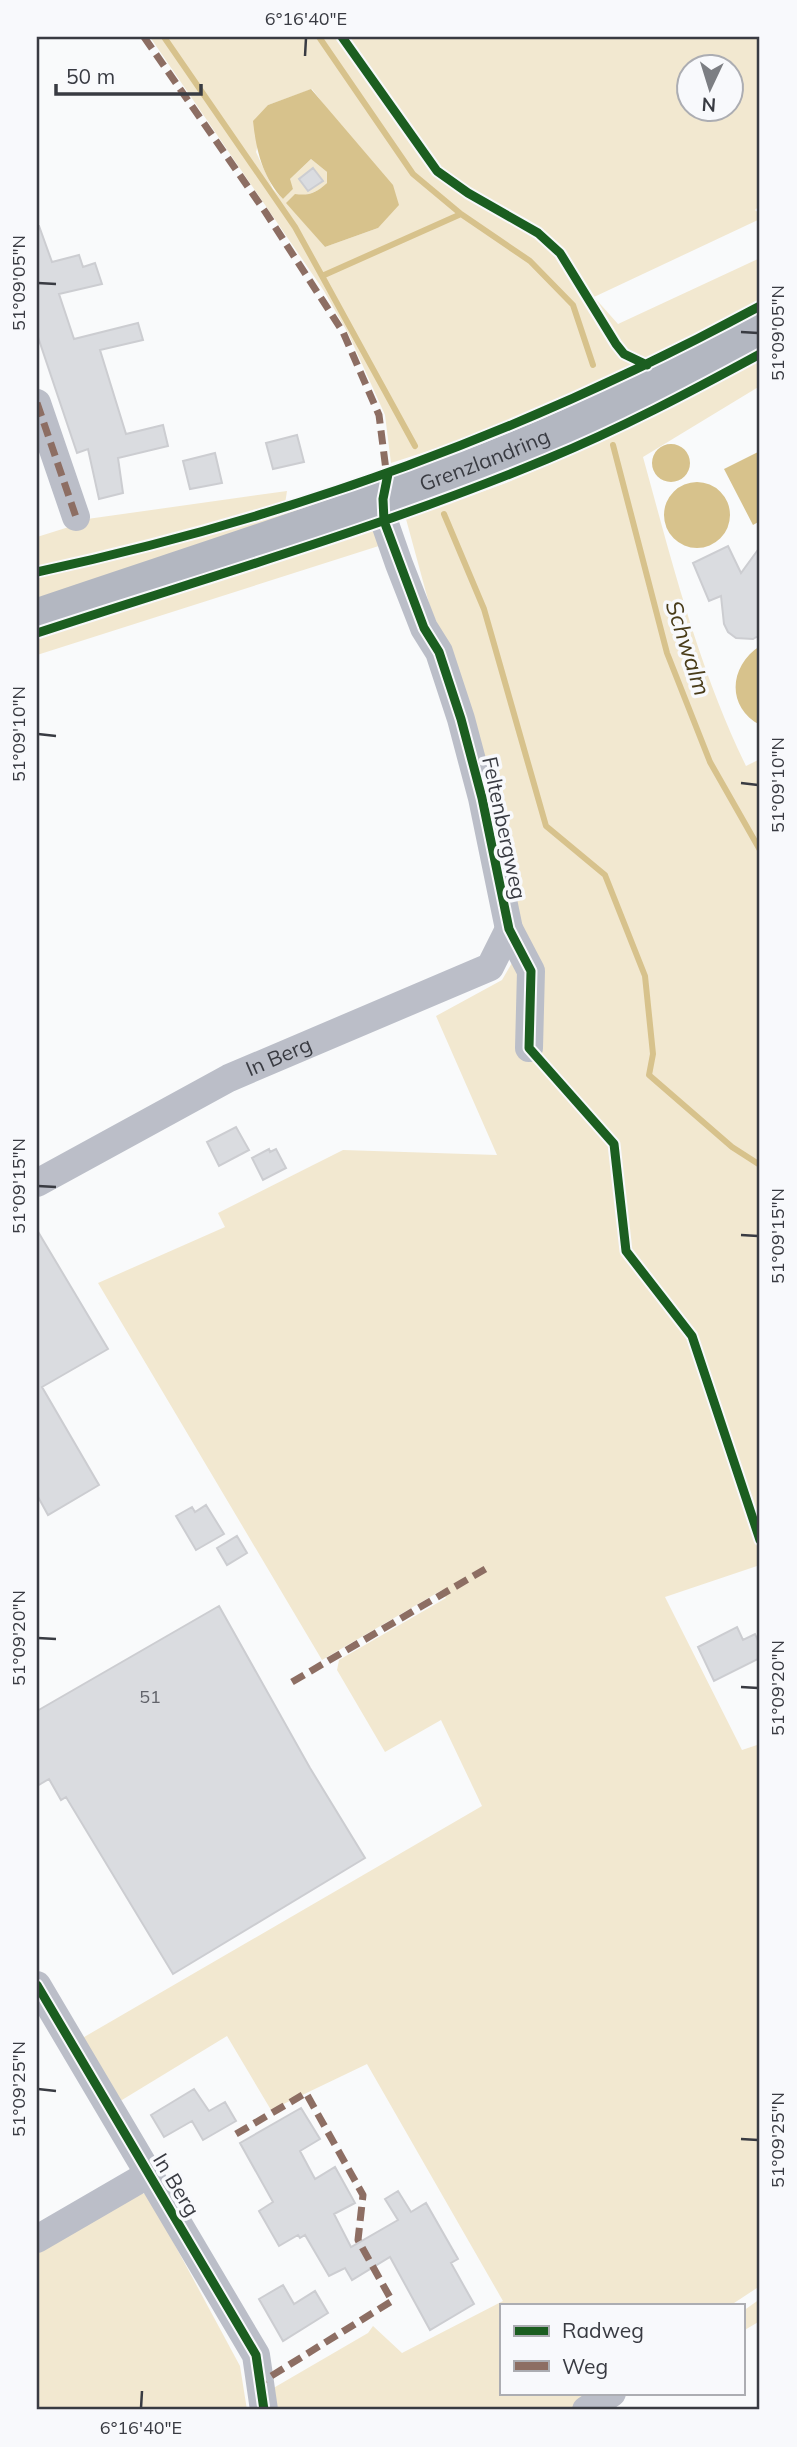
<svg xmlns="http://www.w3.org/2000/svg" width="797" height="2447" font-family="Mulish,sans-serif">
	<style>
		.green { fill: #f2e8d0; fill-rule: evenodd }
		.water { fill: #d7c28c }
		.lines { fill: none; stroke-linecap: round; stroke-linejoin: round }
		.stream { stroke: #d7c28c; stroke-width: 6 }
		.building { fill: #dadce0; stroke: #cccdd1; stroke-width: 2 }
		.minor { stroke: #bbbec8; stroke-width: 28 }
		.major { stroke: #b3b7c1; stroke-width: 35 }
		.quiet { stroke: #8d6e63; stroke-width: 7; stroke-dasharray: 14 7; stroke-linecap: butt }
		.cycleway-casing { stroke: #f8f9fc; stroke-width: 13 }
		.cycleway { stroke: #1b5e20; stroke-width: 9 }
		.ticks { fill: none; stroke: #393b42; stroke-width: 2.5 }
		.labels { text-anchor: middle; stroke-width: 7; stroke-linejoin: round; paint-order: stroke }
		.number-label { font-size: 18px; fill: #61636a }
		.street-label { font-size: 21px; fill: #393b42; stroke: #f8f9fc }
		.water-label { font-size: 23px; font-style: italic; fill: #493c19; stroke: #f8f9fc }
		.neatline { fill: none; stroke: #393b42; stroke-width: 2.5 }
		.ticks-label { font-size: 18px; text-anchor: middle; fill: #393b42 }
	</style>
	<rect width="100%" height="100%" fill="#f9fafb"/>
	<path class="green" d="M 150,37 L 760,37 L 760,205 L 755,210 L 760,214 L 760,219 L 594,297 L 618,324 L 760,258 L 760,299 L 637,366 L 456,442 L 391,463 L 385,415 L 349,335 L 324,291 ZM 688,66 L 730,66 L 730,108 L 688,108 ZM 312,89 L 341,127 L 378,228 L 325,247 L 287,203 L 319,190 L 327,183 L 327,172 L 311,159 L 289,180 L 293,189 L 283,199 L 273,189 L 256,152 L 268,105 Z
		M 760,358 L 760,386 L 643,457 C 672,562 698,667 746,766 L 760,759 L 760,1565 L 665,1597 L 742,1750 L 760,1744 L 760,2286 L 731,2305 L 501,2305 L 501,2393 L 603,2393 L 577,2410 L 272,2410 L 270,2390 L 368,2333 L 373,2326 L 402,2353 L 503,2301 L 367,2064 L 271,2110 L 227,2036 L 117,2103 L 79,2040 L 482,1806 L 441,1720 L 385,1752 L 337,1670 L 339,1660 L 446,1598 L 442,1590 L 322,1660 L 98,1283 L 225,1227 L 218,1213 L 343,1150 L 497,1155 L 436,1016 L 502,980 L 523,944 L 444,640 L 430,607 L 406,519 L 506,483 L 610,438 Z
		M 380,483 L 37,605 L 37,576 L 131,555 Z
		M 287,491 L 285,504 L 124,550 L 37,570 L 37,537 L 72,526 L 80,520 Z
		M 376,530 L 385,544 L 37,655 L 37,636 Z
		M 133,2190 L 148,2195 L 240,2366 L 247,2410 L 37,2410 L 37,2245 Z
		M 760,2299 L 760,2321 L 743,2331 L 743,2311 Z"/>
	<path class="water" d="M 311,89 L 393,185 L 399,205 L 378,228 L 325,247 L 286,203 L 295,194 C 309,196 316,193 327,183 L 327,172 L 311,159 L 290,179 L 293,189 L 283,199 C 263,178 256,150 253,121 L 268,105 Z
		M652 463a19 19 0 1 1 38 0a19 19 0 1 1-38 0Z
		M 760,451 L 760,521 L 753,525 L 724,469 Z
		M664 515a33 33 0 1 1 66 0a33 33 0 1 1-66 0Z
		M 760,646 L 760,725 C 726,707 729,666 760,646 Z"/>
	<g class="lines">
		<path class="stream" d="M 164,37 L 295,227 L 322,276
			M 319,37 L 413,174 L 461,214 L 530,261 L 573,305 L 593,365
			M 613,445 L 667,653 L 710,762 L 760,850
			M 415,446 L 322,276 L 461,214
			M 444,514 L 484,609 L 546,826 L 605,875 L 645,976 L 653,1054 L 649,1075 L 732,1147 L 760,1165"/>
	</g>
	<path class="building" d="M 313,168 L 323,181 L 308,191 L 299,179 Z
		M 37,226 L 39,226 L 52,262 L 79,255 L 83,267 L 95,263 L 102,284 L 59,294 L 74,339 L 138,323 L 143,340 L 100,350 L 126,434 L 163,425 L 168,446 L 118,458 L 123,493 L 99,499 L 88,449 L 77,453 L 37,334 Z
		M 297,435 L 304,462 L 273,469 L 266,443 Z
		M 215,453 L 222,483 L 190,489 L 183,461 Z
		M 728,546 L 741,573 L 760,547 L 760,635 L 753,639 L 736,638 L 728,632 L 724,624 L 721,596 L 709,601 L 693,563 Z
		M 236,1127 L 249,1150 L 219,1166 L 207,1142 Z
		M 269,1149 L 270,1152 L 276,1149 L 286,1168 L 263,1180 L 252,1158 Z
		M 37,1230 L 108,1349 L 42,1387 L 99,1485 L 48,1515 L 37,1495 Z
		M 206,1505 L 224,1534 L 196,1550 L 176,1516 L 192,1507 L 195,1512 Z
		M 237,1536 L 247,1553 L 227,1565 L 217,1548 Z
		M 219,1606 L 310,1768 L 365,1858 L 173,1974 L 66,1797 L 61,1800 L 49,1779 L 37,1786 L 37,1711 Z
		M 737,1627 L 743,1640 L 755,1634 L 760,1645 L 760,1658 L 714,1681 L 698,1647 Z
		M 194,2089 L 209,2111 L 225,2102 L 236,2121 L 203,2140 L 192,2121 L 164,2137 L 151,2115 Z
		M 301,2108 L 320,2139 L 300,2151 L 315,2179 L 335,2167 L 355,2203 L 334,2214 L 351,2247 L 398,2220 L 385,2199 L 398,2191 L 411,2212 L 426,2203 L 458,2259 L 451,2263 L 474,2304 L 430,2330 L 390,2257 L 352,2280 L 345,2268 L 329,2276 L 305,2235 L 300,2238 L 298,2235 L 279,2246 L 259,2211 L 273,2202 L 240,2143 Z
		M 283,2285 L 294,2304 L 315,2291 L 328,2313 L 283,2341 L 259,2299 Z"/>
	<g class="lines">
		<g class="minor">
			<path d="M 37,403 L 76,517"/>
			<path d="M 383,499 L 384,521 L 399,564 L 424,628 L 439,652 L 461,719 L 482,798 L 509,929 L 531,971 L 529,1048"/>
			<path id="s1" d="M 37,1183 L 229,1078 L 490,967 L 509,929"/>
			<path d="M 37,1985 L 256,2355 L 264,2410"/>
			<path d="M 37,2239 L 149,2174"/>
			<path d="M 586,2410 L 612,2393"/>
		</g>
		<path class="major" id="s2" d="M 37,616 C 187,565 339,517 488,460 C 581,424 672,378 760,330"/>
		<path class="quiet" d="M 144,37 L 266,213 L 343,332 L 379,415 L 387,478
			M 37,403 L 76,517
			M 292,1682 L 487,1568
			M 236,2134 L 306,2093 L 363,2195 L 358,2240 L 392,2301 L 260,2383"/>
		<g class="cycleway-casing">
			<path id="cycleway" d="M 342,37 L 437,171 L 468,193 L 538,233 L 560,253 L 616,344 L 624,354 L 647,365
				M 388,474 L 383,499 L 384,521 L 424,628 L 439,652 L 461,719 L 482,798 L 509,929 L 531,971 L 529,1048 L 614,1144 L 626,1251 L 692,1336 L 760,1540
				M 37,572 C 296,516 527,432 760,306
				M 37,633 C 208,577 381,528 547,459 C 620,429 690,392 760,354
				M 37,1985 L 256,2355 L 264,2410"/>
		</g>
		<use href="#cycleway" class="cycleway"/>
	</g>
	<path class="ticks" d="M 305,56 L 306,38M 38,283 L 56,284M 741,332 L 758,333M 38,734 L 56,736M 741,783 L 758,785M 38,1186 L 56,1187M 741,1235 L 758,1236M 38,1638 L 56,1639M 741,1687 L 758,1688M 38,2089 L 56,2091M 741,2139 L 758,2140M 141,2408 L 142,2391"/>
	<g class="labels">
		<g class="number-label">
			<text x="150" y="1703">51</text>
		</g>
		<g class="street-label">
			<text dy="7" stroke="none"><textPath href="#s2" startOffset="474">Grenzlandring</textPath></text>
			<text transform="translate(504 828) rotate(78)" y="7">Feltenbergweg</text>
			<text dy="7" stroke="none"><textPath href="#s1" startOffset="273">In Berg</textPath></text>
			<text transform="translate(176 2185) rotate(59)" y="7">In Berg</text>
		</g>
		<g class="water-label">
			<text transform="translate(688 648) rotate(72)" y="8">Schwalm</text>
		</g>
	</g>
	<rect width="797" height="2447" fill="none" stroke="#f8f9fc" stroke-width="77"/>
	<rect x="500" y="2304" width="245" height="91" fill="#f8f9fc" stroke="#acadb2" stroke-width="2"/>
	<rect x="514" y="2326" width="35" height="10" fill="#1b5e20" stroke="#acadb2" stroke-width="2"/>
	<text x="562" y="2338" font-size="21" fill="#393b42">Radweg</text>
	<rect x="514" y="2361" width="35" height="10" fill="#8d6e63" stroke="#acadb2" stroke-width="2"/>
	<text x="562" y="2374" font-size="21" fill="#393b42">Weg</text>
	<g transform="translate(710 88) rotate(184)"><circle r="33" fill="#f8f9fc" stroke="#acadb2" stroke-width="2"/>
	<path d="M0-5L12 26L0 18L-12 26Z" fill="#7c7e83"/>
	<text y="-10" font-size="19" font-weight="bold" text-anchor="middle" fill="#393b42">N</text>
	</g>
	<path d="M56 84v10h145v-10" fill="none" stroke="#393b42" stroke-width="3.5"/>
	<text x="66" y="84" font-size="21" fill="#393b42" stroke="#f8f9fc" stroke-width="5" paint-order="stroke">50 m</text>
	<rect x="38" y="38" width="720" height="2370" class="neatline"/>
	<g class="ticks-label">
		<text x="306" y="25">6°16'40"E</text>
		<text transform="translate(19 283) rotate(-90)" y="6">51°09'05"N</text>
		<text transform="translate(778 333) rotate(-90)" y="6">51°09'05"N</text>
		<text transform="translate(19 734) rotate(-90)" y="6">51°09'10"N</text>
		<text transform="translate(778 785) rotate(-90)" y="6">51°09'10"N</text>
		<text transform="translate(19 1186) rotate(-90)" y="6">51°09'15"N</text>
		<text transform="translate(778 1236) rotate(-90)" y="6">51°09'15"N</text>
		<text transform="translate(19 1638) rotate(-90)" y="6">51°09'20"N</text>
		<text transform="translate(778 1688) rotate(-90)" y="6">51°09'20"N</text>
		<text transform="translate(19 2089) rotate(-90)" y="6">51°09'25"N</text>
		<text transform="translate(778 2140) rotate(-90)" y="6">51°09'25"N</text>
		<text x="141" y="2434">6°16'40"E</text>
	</g>
</svg>
